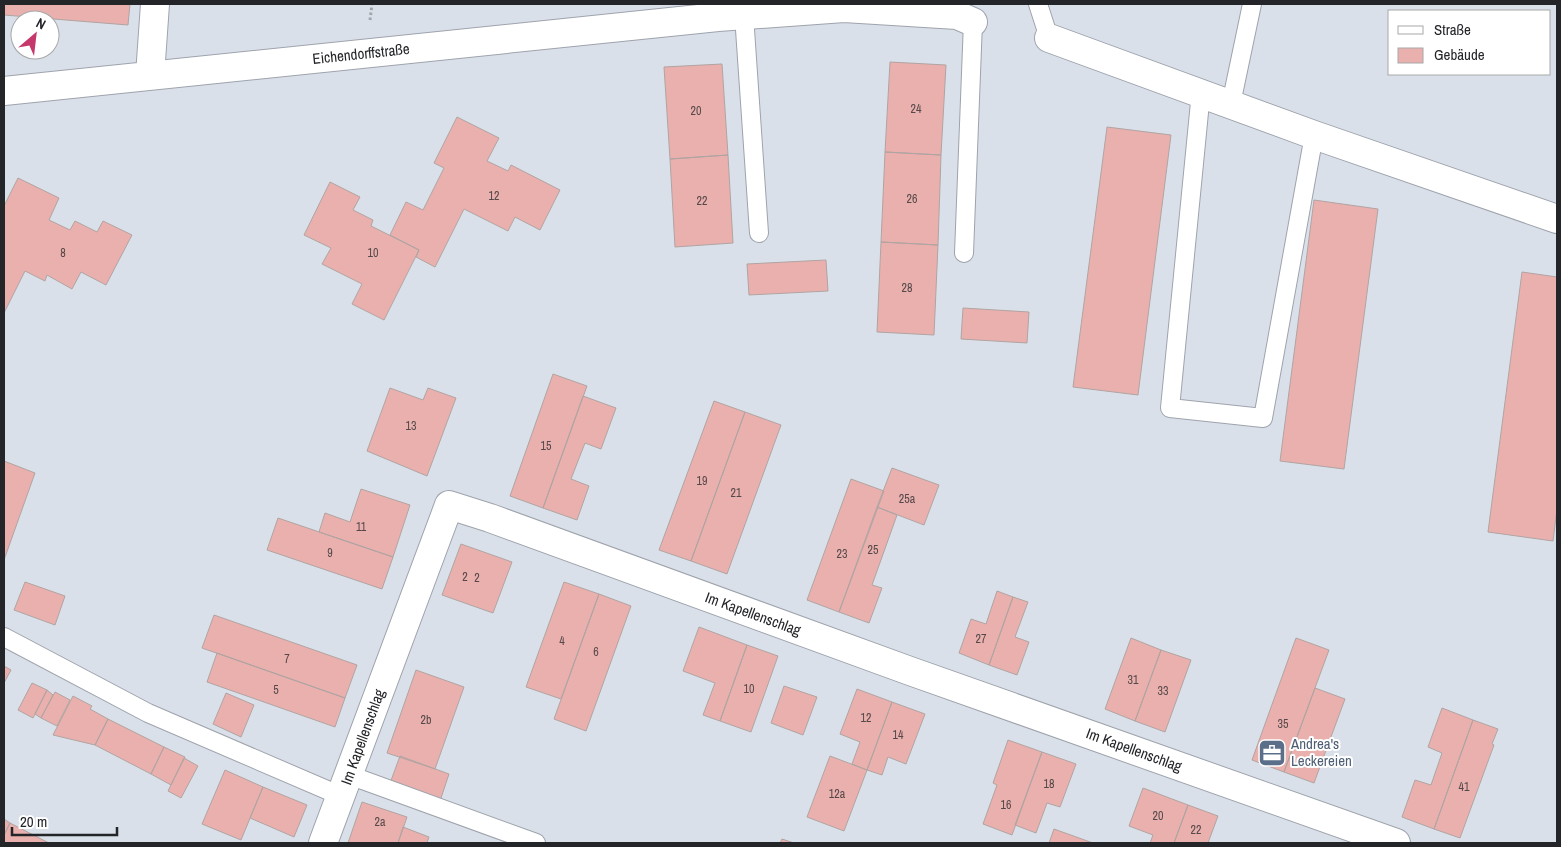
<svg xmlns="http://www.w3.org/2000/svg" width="1561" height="847" font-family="'Archivo Narrow',sans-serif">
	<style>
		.building { fill: #eab0ad; stroke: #b0a4a3 }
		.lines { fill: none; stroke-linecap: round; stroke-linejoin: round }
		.lane-casing { stroke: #9ea3ac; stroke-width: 20 }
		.street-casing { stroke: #9ea3ac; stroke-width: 30 }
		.path { stroke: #a1a6ad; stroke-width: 3; stroke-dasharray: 2.5 2.5; stroke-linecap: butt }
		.lane { stroke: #fff; stroke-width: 18 }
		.street { stroke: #fff; stroke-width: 28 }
		.labels { text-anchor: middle; stroke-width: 4; stroke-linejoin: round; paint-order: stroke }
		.number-label { font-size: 12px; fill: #55484a }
		.street-label { font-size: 15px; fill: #232529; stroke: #fff }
		.service-label { font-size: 15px; fill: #4e5e75; stroke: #fff; text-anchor: start }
	</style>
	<rect width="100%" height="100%" fill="#dae0e9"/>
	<path class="building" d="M 4,4 L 130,4 L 128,25 L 4,15 Z
		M 890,62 L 946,65 L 941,155 L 885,152 Z
		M 722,64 L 728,155 L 670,159 L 664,67 Z
		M 457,117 L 499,138 L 487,161 L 508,171 L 511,165 L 560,190 L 540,230 L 515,217 L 508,231 L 464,209 L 435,267 L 416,257 L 419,250 L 390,235 L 406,202 L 423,210 L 444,168 L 434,163 Z
		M 1107,127 L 1171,135 L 1138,395 L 1073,387 Z
		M 885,152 L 941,155 L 938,245 L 881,242 Z
		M 728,155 L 733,243 L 675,247 L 670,159 Z
		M 18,178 L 59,198 L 49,220 L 70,230 L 75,221 L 97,232 L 103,221 L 132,235 L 106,285 L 81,272 L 72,289 L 47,275 L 45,281 L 25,271 L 4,313 L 4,206 Z
		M 330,182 L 360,197 L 353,210 L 373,220 L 371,226 L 419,250 L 384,320 L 352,304 L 362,284 L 322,264 L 331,248 L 304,235 Z
		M 1314,200 L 1378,209 L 1344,469 L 1280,461 Z
		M 881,242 L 938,245 L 934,335 L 877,332 Z
		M 826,260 L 828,291 L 749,295 L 747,264 Z
		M 1522,272 L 1557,277 L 1557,509 L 1553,541 L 1488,532 Z
		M 963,308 L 1029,312 L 1027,343 L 961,339 Z
		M 553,374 L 587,386 L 543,508 L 510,496 Z
		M 390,388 L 423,400 L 428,388 L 456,398 L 427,476 L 367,451 Z
		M 583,396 L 616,408 L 601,449 L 585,443 L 571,479 L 589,486 L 577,520 L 543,508 Z
		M 714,401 L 745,412 L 691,561 L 659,550 Z
		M 745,412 L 781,425 L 727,574 L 691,561 Z
		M 4,461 L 35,473 L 4,560 Z
		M 892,468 L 939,485 L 924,525 L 877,507 Z
		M 851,479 L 884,491 L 839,612 L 807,600 Z
		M 361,489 L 410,505 L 393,557 L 319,532 L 325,513 L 350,522 Z
		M 877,507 L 897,515 L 872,585 L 882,588 L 869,623 L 839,612 Z
		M 278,518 L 393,557 L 382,589 L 267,550 Z
		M 461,544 L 512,562 L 493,613 L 442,595 Z
		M 25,582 L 65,596 L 55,625 L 14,610 Z
		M 564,582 L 599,594 L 561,699 L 526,687 Z
		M 997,591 L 1013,597 L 989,665 L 959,653 L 971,619 L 986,624 Z
		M 599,594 L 631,606 L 586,731 L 554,719 Z
		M 1013,597 L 1028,602 L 1015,637 L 1029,642 L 1017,675 L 989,665 Z
		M 214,615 L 357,665 L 345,698 L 202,648 Z
		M 699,627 L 747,645 L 720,721 L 703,715 L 715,683 L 683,671 Z
		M 1131,638 L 1161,650 L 1135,721 L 1105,709 Z
		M 1296,638 L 1329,650 L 1284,772 L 1252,760 Z
		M 747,645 L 778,656 L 751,732 L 720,721 Z
		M 1161,650 L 1191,660 L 1165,732 L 1135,721 Z
		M 217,653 L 345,698 L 335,727 L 207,682 Z
		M 4,666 L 11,670 L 4,683 Z
		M 416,670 L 464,687 L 435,769 L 387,753 Z
		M 32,683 L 47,690 L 33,718 L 18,710 Z
		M 784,686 L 817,697 L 803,735 L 771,723 Z
		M 1315,688 L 1345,699 L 1314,783 L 1284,772 Z
		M 857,689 L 892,702 L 867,770 L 852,764 L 860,742 L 840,734 Z
		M 47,690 L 53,695 L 41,718 L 35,714 Z
		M 55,692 L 70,700 L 57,726 L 41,718 Z
		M 226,693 L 254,705 L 241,737 L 213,724 Z
		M 73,696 L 92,706 L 90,709 L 108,719 L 95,745 L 53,735 Z
		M 892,702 L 925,714 L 906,764 L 888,757 L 882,775 L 867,770 Z
		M 1442,708 L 1473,720 L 1434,829 L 1402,817 L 1415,780 L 1431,785 L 1442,753 L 1428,747 Z
		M 108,719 L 164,747 L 151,774 L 95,745 Z
		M 1473,720 L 1498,729 L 1492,744 L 1494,745 L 1460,838 L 1434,829 Z
		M 1008,740 L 1042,752 L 1012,835 L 983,824 L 997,785 L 993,783 Z
		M 164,747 L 185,757 L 171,785 L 151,774 Z
		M 1042,752 L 1076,764 L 1060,807 L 1047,803 L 1036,833 L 1015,825 Z
		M 400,756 L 449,774 L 439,804 L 389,786 Z
		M 830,756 L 867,770 L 844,831 L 807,817 Z
		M 184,758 L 198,766 L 181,798 L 168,791 Z
		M 225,770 L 263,787 L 241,840 L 202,824 Z
		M 263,787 L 307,805 L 294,837 L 250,818 Z
		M 1143,788 L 1188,805 L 1174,843 L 1150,843 L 1153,835 L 1129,826 Z
		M 362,802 L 407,817 L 398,843 L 348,843 Z
		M 1188,805 L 1218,816 L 1208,843 L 1174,843 Z
		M 4,819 L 10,823 L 4,835 Z
		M 10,823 L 49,843 L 4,843 L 4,835 Z
		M 403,827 L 429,837 L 427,843 L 398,843 Z
		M 1054,829 L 1093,843 L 1049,843 Z
		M 782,839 L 794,843 L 780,843 Z"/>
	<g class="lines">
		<g class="lane-casing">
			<path id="lane" d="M 1038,4 L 1049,38
				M 744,15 L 759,233
				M 1201,92 L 1170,408 L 1263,418 L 1314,135
				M 1231,104 L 1252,4
				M 964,253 L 973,22
				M 4,637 L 148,713 L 341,796
				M 349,775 L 536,843"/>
		</g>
		<g class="street-casing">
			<path id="street" d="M 1049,38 L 1314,135 L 1557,219
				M 150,75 L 155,4
				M 4,91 L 718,17 L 844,8 L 957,15 L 973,22
				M 323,843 L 449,505 L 490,518 L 910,671 L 1396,843"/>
		</g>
		<path class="path" d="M 370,20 L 372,4"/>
		<use href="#lane" class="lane"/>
		<use href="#street" class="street"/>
	</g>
	<defs>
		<g id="office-square" transform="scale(1.4375)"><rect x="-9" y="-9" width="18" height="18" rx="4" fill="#5c6f8a" stroke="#fff"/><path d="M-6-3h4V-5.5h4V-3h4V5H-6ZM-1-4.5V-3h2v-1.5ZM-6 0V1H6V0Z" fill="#fff"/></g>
	</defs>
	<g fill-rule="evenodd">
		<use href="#office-square" x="1272" y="753"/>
	</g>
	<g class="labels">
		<g class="number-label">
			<text x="916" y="113">24</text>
			<text x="696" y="115">20</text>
			<text x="494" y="200">12</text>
			<text x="912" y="203">26</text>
			<text x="702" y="205">22</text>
			<text x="63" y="257">8</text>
			<text x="373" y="257">10</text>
			<text x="907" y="292">28</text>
			<text x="411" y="430">13</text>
			<text x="546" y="450">15</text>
			<text x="702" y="485">19</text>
			<text x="736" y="497">21</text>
			<text x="907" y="503">25a</text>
			<text x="361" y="531">11</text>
			<text x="873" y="554">25</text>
			<text x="330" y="557">9</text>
			<text x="842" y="558">23</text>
			<text x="465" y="581">2</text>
			<text x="477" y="582">2</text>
			<text x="981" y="643">27</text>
			<text x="562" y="645">4</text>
			<text x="596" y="656">6</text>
			<text x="287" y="663">7</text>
			<text x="1133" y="684">31</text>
			<text x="749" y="693">10</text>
			<text x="276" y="694">5</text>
			<text x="1163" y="695">33</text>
			<text x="866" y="722">12</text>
			<text x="426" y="724">2b</text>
			<text x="1283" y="728">35</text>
			<text x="898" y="739">14</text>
			<text x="1049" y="788">18</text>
			<text x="1464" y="791">41</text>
			<text x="837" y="798">12a</text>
			<text x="1006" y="809">16</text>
			<text x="1158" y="820">20</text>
			<text x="380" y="826">2a</text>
			<text x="1196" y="834">22</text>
		</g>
		<g class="street-label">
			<text transform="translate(361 54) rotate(-6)" y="5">Eichendorffstraße</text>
			<text transform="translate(753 614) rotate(20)" y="5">Im Kapellenschlag</text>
			<text transform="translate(363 737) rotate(-70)" y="5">Im Kapellenschlag</text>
			<text transform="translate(1134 750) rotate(20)" y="5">Im Kapellenschlag</text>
		</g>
		<g class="service-label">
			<text x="1291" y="749">Andrea's<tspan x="1291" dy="17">Leckereien</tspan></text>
		</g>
	</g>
	<rect width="1561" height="847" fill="none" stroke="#232529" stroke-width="10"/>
	<rect x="1388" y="10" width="162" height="65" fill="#ffffff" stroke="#a7a8a9"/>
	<rect x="1398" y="26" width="25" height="8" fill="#ffffff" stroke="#a7a8a9"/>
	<text x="1434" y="35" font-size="15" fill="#232529">Straße</text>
	<rect x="1398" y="48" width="25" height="15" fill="#eab0ad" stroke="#a7a8a9"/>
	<text x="1434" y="60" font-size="15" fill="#232529">Gebäude</text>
	<g transform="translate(35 35) rotate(28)"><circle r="24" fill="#ffffff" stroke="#a7a8a9"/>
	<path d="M0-4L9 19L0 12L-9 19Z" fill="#c4386c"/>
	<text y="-8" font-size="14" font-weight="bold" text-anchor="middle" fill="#232529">N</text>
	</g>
	<path d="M12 827v8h105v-8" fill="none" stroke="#232529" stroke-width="2.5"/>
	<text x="20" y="827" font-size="15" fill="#232529" stroke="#ffffff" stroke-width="4" paint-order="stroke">20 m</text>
</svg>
